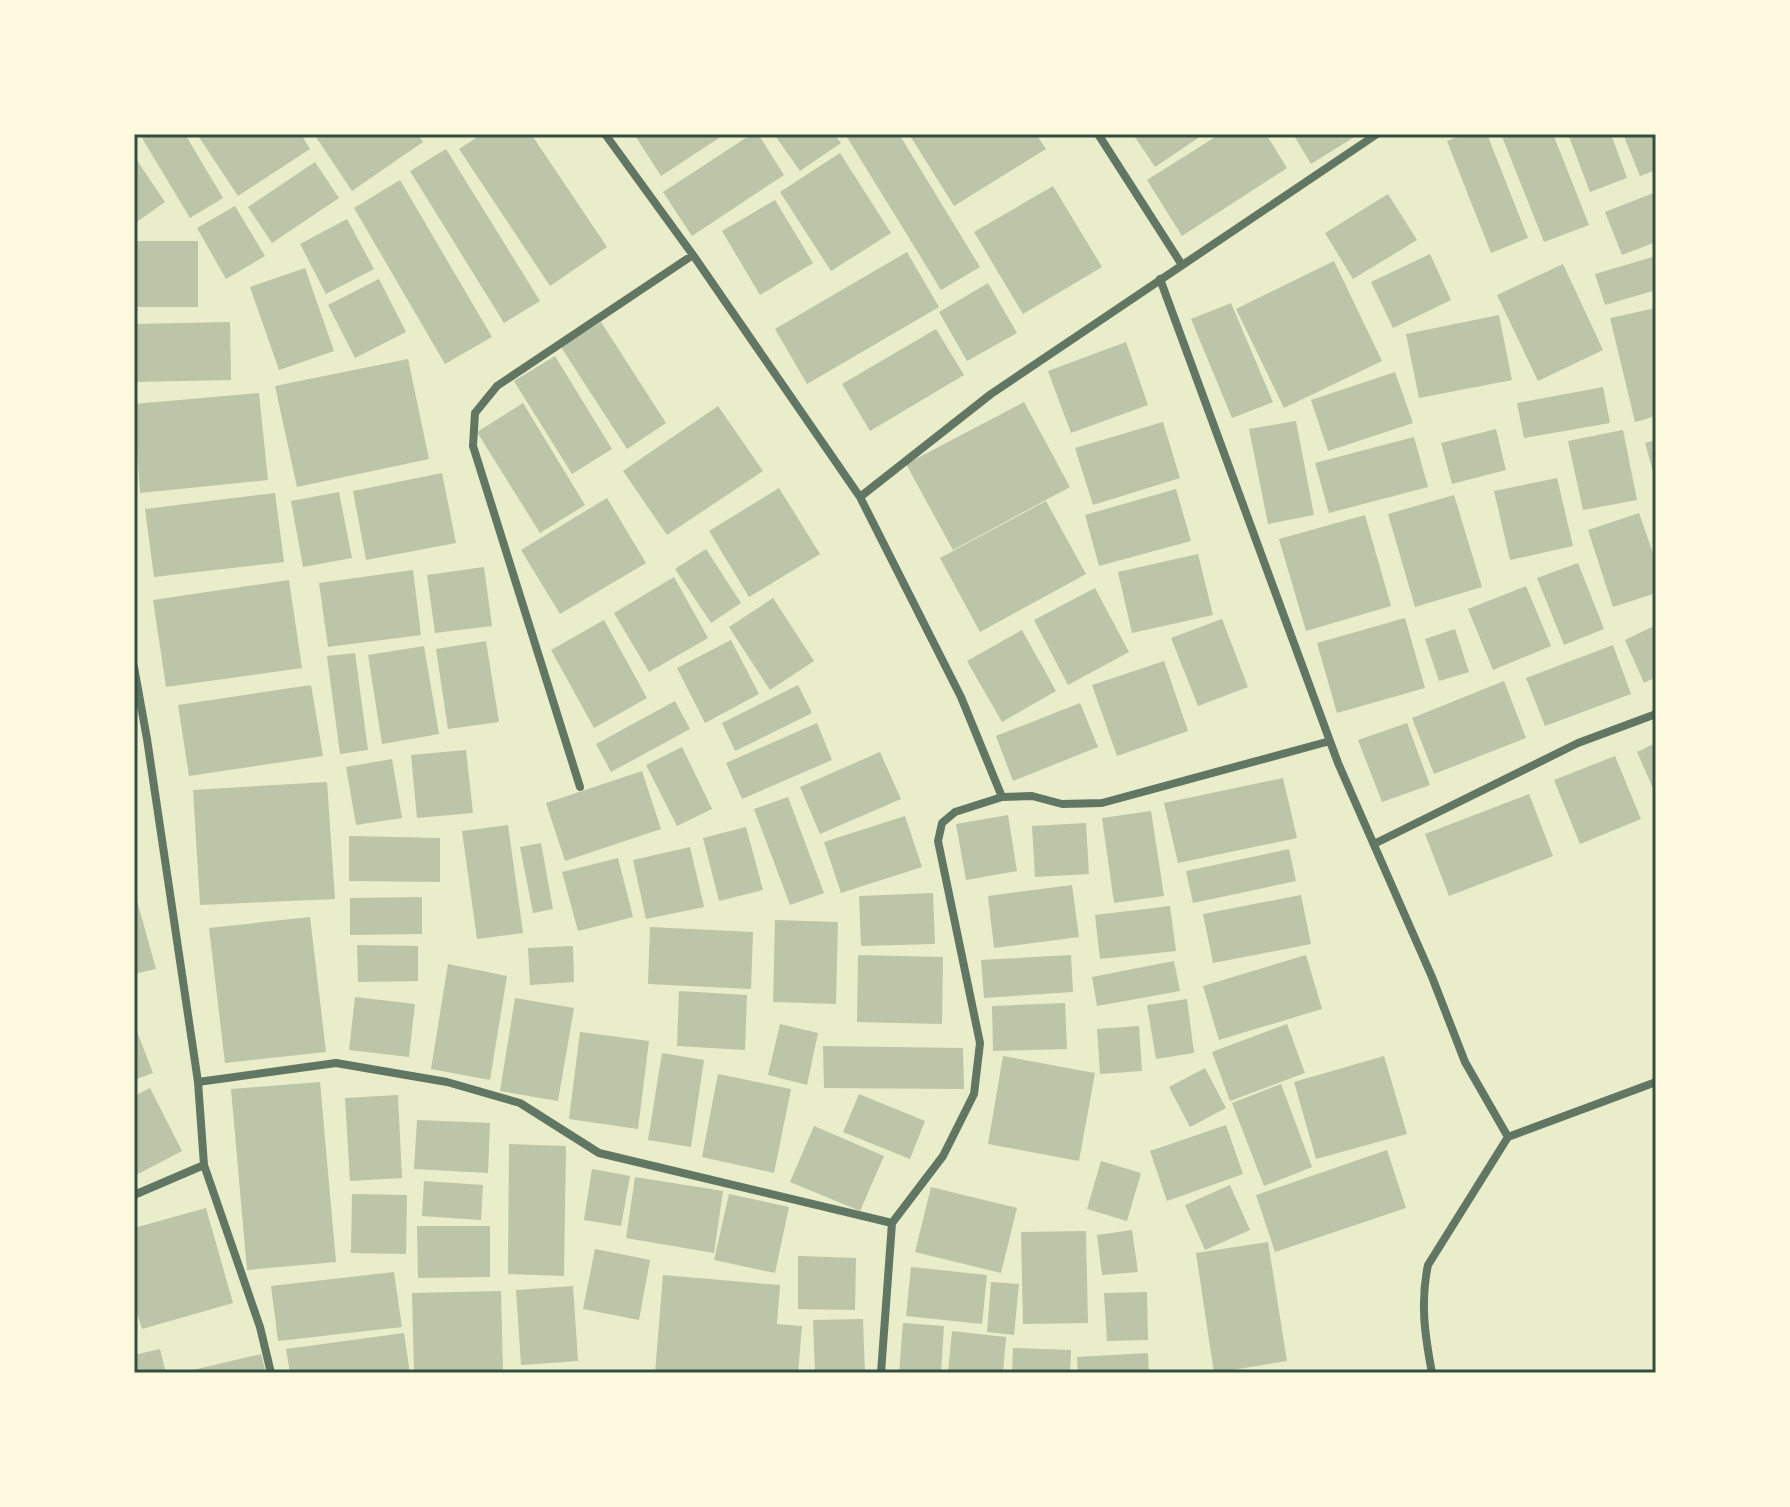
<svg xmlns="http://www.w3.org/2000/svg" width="1790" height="1507" font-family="'Nunito Sans',sans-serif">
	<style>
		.building { fill: #bcc5a7 }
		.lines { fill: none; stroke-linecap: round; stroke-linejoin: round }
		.minor { stroke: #617663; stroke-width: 8 }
		.neatline { fill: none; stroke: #344e41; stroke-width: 3 }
	</style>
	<rect width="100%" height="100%" fill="#e9edc9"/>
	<path class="building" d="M 149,134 L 185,134 L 223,198 L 190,218 L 142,138 Z
		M 197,134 L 301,134 L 310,149 L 238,196 Z
		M 314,134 L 418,134 L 423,142 L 352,191 Z
		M 482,134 L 531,134 L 607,247 L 550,286 L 459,149 Z
		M 634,134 L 725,134 L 661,176 Z
		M 752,134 L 758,134 L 784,175 L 692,236 L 663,192 Z
		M 774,134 L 834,134 L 841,143 L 800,171 Z
		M 845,134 L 899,134 L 980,267 L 941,290 Z
		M 909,134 L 1036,134 L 1046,149 L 954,206 Z
		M 1133,134 L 1204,134 L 1155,167 Z
		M 1220,134 L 1266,134 L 1287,168 L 1182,236 L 1147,180 Z
		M 1293,134 L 1359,134 L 1311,164 Z
		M 1464,134 L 1487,134 L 1528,238 L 1491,253 L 1447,141 Z
		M 1501,134 L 1553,134 L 1589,225 L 1544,242 Z
		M 1568,134 L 1611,134 L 1627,178 L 1590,192 Z
		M 1623,134 L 1656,134 L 1656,170 L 1640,176 Z
		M 446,149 L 540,301 L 504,323 L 410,171 Z
		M 840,153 L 891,233 L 831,271 L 780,192 Z
		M 134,156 L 165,202 L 134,224 Z
		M 315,162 L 339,198 L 272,243 L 248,207 Z
		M 400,180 L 492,337 L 445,364 L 354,208 Z
		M 1053,186 L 1102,267 L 1023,314 L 974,232 Z
		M 1656,192 L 1656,242 L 1622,255 L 1605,212 Z
		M 1388,194 L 1417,240 L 1353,279 L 1325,233 Z
		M 775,200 L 813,263 L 760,295 L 722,231 Z
		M 235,206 L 265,256 L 226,279 L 197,228 Z
		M 347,219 L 374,269 L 326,294 L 300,244 Z
		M 134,241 L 198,241 L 198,307 L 134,307 Z
		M 907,252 L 939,307 L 807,384 L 775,329 Z
		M 1430,254 L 1451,300 L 1393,328 L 1371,282 Z
		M 1656,256 L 1656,290 L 1605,305 L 1595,274 Z
		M 1334,261 L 1382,361 L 1284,408 L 1236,309 Z
		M 1563,264 L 1603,350 L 1538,381 L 1497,295 Z
		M 305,268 L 334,351 L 279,370 L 250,287 Z
		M 379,279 L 406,332 L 355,358 L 328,305 Z
		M 988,283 L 1017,333 L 967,361 L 939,312 Z
		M 1231,303 L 1273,402 L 1232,418 L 1191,319 Z
		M 1656,308 L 1656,416 L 1635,422 L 1610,318 Z
		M 1499,315 L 1512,380 L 1419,398 L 1406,334 Z
		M 230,322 L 231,380 L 134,382 L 134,324 Z
		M 601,322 L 666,423 L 627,449 L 561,347 Z
		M 936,329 L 964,375 L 870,431 L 842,384 Z
		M 1126,342 L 1148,405 L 1071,433 L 1048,371 Z
		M 555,356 L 612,449 L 572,474 L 514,381 Z
		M 408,359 L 429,459 L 297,487 L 275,386 Z
		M 1395,372 L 1413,423 L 1328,451 L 1311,400 Z
		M 1603,387 L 1610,423 L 1524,438 L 1517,403 Z
		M 259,393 L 268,480 L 140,493 L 134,404 Z
		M 1024,402 L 1070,487 L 953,550 L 906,464 Z
		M 523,403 L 585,505 L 540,533 L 477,432 Z
		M 718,406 L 763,471 L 667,535 L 623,471 Z
		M 1296,421 L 1314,515 L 1268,524 L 1249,429 Z
		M 1163,422 L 1180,478 L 1093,505 L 1075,448 Z
		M 1496,429 L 1506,470 L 1452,484 L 1441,443 Z
		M 1623,430 L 1637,500 L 1583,510 L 1568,441 Z
		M 1414,437 L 1428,487 L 1329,513 L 1315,463 Z
		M 1656,440 L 1656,479 L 1655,479 L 1645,443 Z
		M 442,473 L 456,543 L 366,560 L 353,491 Z
		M 1557,478 L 1573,546 L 1510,560 L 1494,491 Z
		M 779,488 L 820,554 L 749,597 L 709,531 Z
		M 1176,489 L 1191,541 L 1099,566 L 1085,515 Z
		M 339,492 L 352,558 L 303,567 L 291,501 Z
		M 275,493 L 284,562 L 154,577 L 145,509 Z
		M 1454,495 L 1482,587 L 1415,607 L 1388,514 Z
		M 607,498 L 646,563 L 560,614 L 521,550 Z
		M 1046,501 L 1086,574 L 980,632 L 940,558 Z
		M 1639,513 L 1656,562 L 1656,593 L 1613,607 L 1588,530 Z
		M 1365,515 L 1391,606 L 1306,631 L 1279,539 Z
		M 706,549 L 741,603 L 711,623 L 675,569 Z
		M 1198,554 L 1213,615 L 1132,633 L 1118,572 Z
		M 1578,563 L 1604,629 L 1564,645 L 1537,578 Z
		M 484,567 L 492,626 L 435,633 L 427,575 Z
		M 413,570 L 421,635 L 328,647 L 319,583 Z
		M 674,577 L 708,638 L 649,672 L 614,613 Z
		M 289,580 L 302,668 L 166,687 L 153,600 Z
		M 1526,586 L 1551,646 L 1493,670 L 1468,609 Z
		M 1095,588 L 1129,652 L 1068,685 L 1034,620 Z
		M 773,598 L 814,661 L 770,690 L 729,627 Z
		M 1405,618 L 1425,688 L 1337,713 L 1317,643 Z
		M 1222,619 L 1248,687 L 1198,706 L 1171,638 Z
		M 604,620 L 647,698 L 594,728 L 551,650 Z
		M 1656,625 L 1656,677 L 1644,683 L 1625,640 Z
		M 1455,629 L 1469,672 L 1439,681 L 1425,639 Z
		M 1022,630 L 1056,691 L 1002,722 L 967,661 Z
		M 731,640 L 759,694 L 705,723 L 677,668 Z
		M 486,641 L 499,722 L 448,729 L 436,649 Z
		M 1613,645 L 1631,694 L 1545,726 L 1526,678 Z
		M 424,646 L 439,734 L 382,744 L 368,655 Z
		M 355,653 L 368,750 L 340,754 L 327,656 Z
		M 1164,661 L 1188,731 L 1117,756 L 1092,685 Z
		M 1504,681 L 1526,738 L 1434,774 L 1412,718 Z
		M 311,685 L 323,756 L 189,776 L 178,705 Z
		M 798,685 L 812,713 L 735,751 L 722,723 Z
		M 675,701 L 690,729 L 611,772 L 596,744 Z
		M 1080,703 L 1098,747 L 1013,781 L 996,736 Z
		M 817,723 L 832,760 L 742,799 L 726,763 Z
		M 1407,723 L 1430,785 L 1382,802 L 1358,740 Z
		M 1656,743 L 1656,795 L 1637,752 Z
		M 682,747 L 712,809 L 677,826 L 646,765 Z
		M 466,750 L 473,813 L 417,818 L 411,755 Z
		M 880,752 L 901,799 L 820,834 L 800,787 Z
		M 1615,756 L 1641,819 L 1580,844 L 1554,780 Z
		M 392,759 L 402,818 L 356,825 L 346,767 Z
		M 642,771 L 661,829 L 565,861 L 546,803 Z
		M 1283,778 L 1297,838 L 1178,863 L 1164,803 Z
		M 327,782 L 335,899 L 200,905 L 193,790 Z
		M 1529,794 L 1553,856 L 1449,896 L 1425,834 Z
		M 788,797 L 824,893 L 790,905 L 754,809 Z
		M 1151,811 L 1164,896 L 1114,903 L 1102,818 Z
		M 1008,815 L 1017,871 L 966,880 L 956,824 Z
		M 905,816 L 922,867 L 841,893 L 824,842 Z
		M 1086,823 L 1089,874 L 1035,877 L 1032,826 Z
		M 508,825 L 523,933 L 477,939 L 462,831 Z
		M 746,827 L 763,890 L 719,901 L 703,838 Z
		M 349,836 L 440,838 L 440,882 L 349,881 Z
		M 541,843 L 553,909 L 533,913 L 520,847 Z
		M 690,847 L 704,907 L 646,919 L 633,860 Z
		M 1289,849 L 1296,881 L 1193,903 L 1186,871 Z
		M 618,858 L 633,917 L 578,931 L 562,872 Z
		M 1072,885 L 1079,937 L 994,948 L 988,896 Z
		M 134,890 L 156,969 L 134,974 Z
		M 933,893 L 935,944 L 861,946 L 859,896 Z
		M 1301,895 L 1311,944 L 1213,963 L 1203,914 Z
		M 422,897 L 422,934 L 350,935 L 350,898 Z
		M 1170,906 L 1176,951 L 1100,959 L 1095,915 Z
		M 310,917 L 326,1052 L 225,1063 L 209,928 Z
		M 775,920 L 838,922 L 836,1004 L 773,1002 Z
		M 650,927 L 753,932 L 751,989 L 648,984 Z
		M 357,945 L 418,946 L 418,981 L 358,982 Z
		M 573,946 L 574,982 L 530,985 L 528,948 Z
		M 858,955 L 943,957 L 942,1024 L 857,1022 Z
		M 1071,955 L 1073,992 L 984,998 L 981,960 Z
		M 1306,955 L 1322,1009 L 1219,1040 L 1203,986 Z
		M 1174,961 L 1180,991 L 1097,1006 L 1092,977 Z
		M 448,964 L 507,976 L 490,1080 L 431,1069 Z
		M 679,991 L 747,995 L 745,1050 L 677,1046 Z
		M 355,997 L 415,1004 L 409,1057 L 349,1050 Z
		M 515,998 L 574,1008 L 558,1101 L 500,1091 Z
		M 1187,999 L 1194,1053 L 1156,1059 L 1147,1005 Z
		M 1065,1003 L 1067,1049 L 993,1051 L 992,1006 Z
		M 134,1024 L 153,1073 L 134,1080 Z
		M 780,1024 L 818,1033 L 807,1085 L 768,1075 Z
		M 1287,1024 L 1305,1073 L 1230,1101 L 1212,1052 Z
		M 1139,1026 L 1142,1071 L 1100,1074 L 1097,1029 Z
		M 580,1032 L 649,1041 L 638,1129 L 569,1119 Z
		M 823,1046 L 963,1048 L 964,1089 L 824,1088 Z
		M 662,1053 L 704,1060 L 691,1147 L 648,1140 Z
		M 1003,1056 L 1095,1073 L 1079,1161 L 988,1144 Z
		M 1384,1056 L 1407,1134 L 1316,1159 L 1294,1082 Z
		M 1205,1068 L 1226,1108 L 1190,1127 L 1169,1087 Z
		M 718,1074 L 791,1089 L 774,1173 L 702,1157 Z
		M 320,1082 L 336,1262 L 247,1270 L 231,1089 Z
		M 1281,1084 L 1312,1167 L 1264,1186 L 1232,1103 Z
		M 150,1088 L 182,1151 L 134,1176 L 134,1096 Z
		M 859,1094 L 925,1121 L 910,1159 L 843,1132 Z
		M 398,1095 L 402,1178 L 350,1181 L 345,1098 Z
		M 417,1120 L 490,1123 L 488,1173 L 414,1169 Z
		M 1226,1125 L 1243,1174 L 1167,1201 L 1150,1151 Z
		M 814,1126 L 884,1156 L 860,1211 L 790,1182 Z
		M 509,1144 L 566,1146 L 564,1276 L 508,1274 Z
		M 1387,1150 L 1406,1208 L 1275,1252 L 1256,1195 Z
		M 1101,1161 L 1141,1173 L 1127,1221 L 1087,1209 Z
		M 592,1169 L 630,1176 L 621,1226 L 584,1220 Z
		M 635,1177 L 723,1191 L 714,1253 L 626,1238 Z
		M 424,1181 L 483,1185 L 481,1220 L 422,1216 Z
		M 1230,1185 L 1250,1230 L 1205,1250 L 1185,1205 Z
		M 931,1187 L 1017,1208 L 1001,1273 L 915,1252 Z
		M 352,1194 L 407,1195 L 406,1254 L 351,1253 Z
		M 729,1194 L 789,1207 L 775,1273 L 714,1260 Z
		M 206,1208 L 233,1303 L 142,1329 L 134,1303 L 134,1228 Z
		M 417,1226 L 490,1226 L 490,1277 L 418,1278 Z
		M 1132,1230 L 1138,1272 L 1102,1275 L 1097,1235 Z
		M 1086,1231 L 1088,1323 L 1023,1324 L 1021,1232 Z
		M 1268,1242 L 1287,1361 L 1214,1373 L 1196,1253 Z
		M 595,1249 L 650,1260 L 639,1320 L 583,1309 Z
		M 798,1256 L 856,1258 L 855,1310 L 798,1309 Z
		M 911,1267 L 987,1275 L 982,1324 L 906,1316 Z
		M 394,1272 L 402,1327 L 278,1341 L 271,1286 Z
		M 663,1275 L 780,1285 L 777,1324 L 802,1326 L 798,1373 L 655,1373 Z
		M 991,1282 L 1019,1284 L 1014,1335 L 987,1332 Z
		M 573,1286 L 578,1361 L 521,1365 L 516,1290 Z
		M 501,1291 L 503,1370 L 414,1372 L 412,1293 Z
		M 1147,1292 L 1148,1340 L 1107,1341 L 1104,1293 Z
		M 863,1319 L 865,1373 L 815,1373 L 813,1320 Z
		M 903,1323 L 944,1326 L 941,1373 L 899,1373 Z
		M 952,1331 L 1006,1337 L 1003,1373 L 948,1373 Z
		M 404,1333 L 410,1373 L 290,1373 L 286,1349 Z
		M 1013,1348 L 1071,1350 L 1070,1373 L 1012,1373 Z
		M 160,1349 L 166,1373 L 134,1373 L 134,1355 Z
		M 1148,1353 L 1149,1373 L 1078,1373 L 1077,1357 Z
		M 261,1354 L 266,1373 L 184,1373 L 184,1372 Z"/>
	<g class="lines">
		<path class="minor" d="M 605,134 L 693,255 L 860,497 L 961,697 L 1002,797 L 1032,796 L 1062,804 L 1102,803 L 1330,741
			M 1098,134 L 1182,265
			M 1160,279 L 1338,763 L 1432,977 L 1465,1062 L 1508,1137
			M 860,497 L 991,394 L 1377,134
			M 134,667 L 147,739 L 198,1082 L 204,1165 L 260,1327 L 271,1373
			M 580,787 L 473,446 L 475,413 L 497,386 L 693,255
			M 1376,843 L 1578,743 L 1656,714
			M 198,1082 L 336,1063 L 447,1082 L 520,1103 L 599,1153 L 892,1223
			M 1508,1137 L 1656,1082
			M 134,1195 L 204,1165
			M 881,1373 L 892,1223 L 943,1156 L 974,1094 L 980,1043 L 938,841 L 942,823 L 955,812 L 1002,797
			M 1432,1373 C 1425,1336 1420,1303 1428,1265 L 1508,1137"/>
	</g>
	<rect width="1790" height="1507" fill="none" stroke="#fefae0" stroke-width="272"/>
	<rect x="136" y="136" width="1518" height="1235" class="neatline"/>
</svg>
